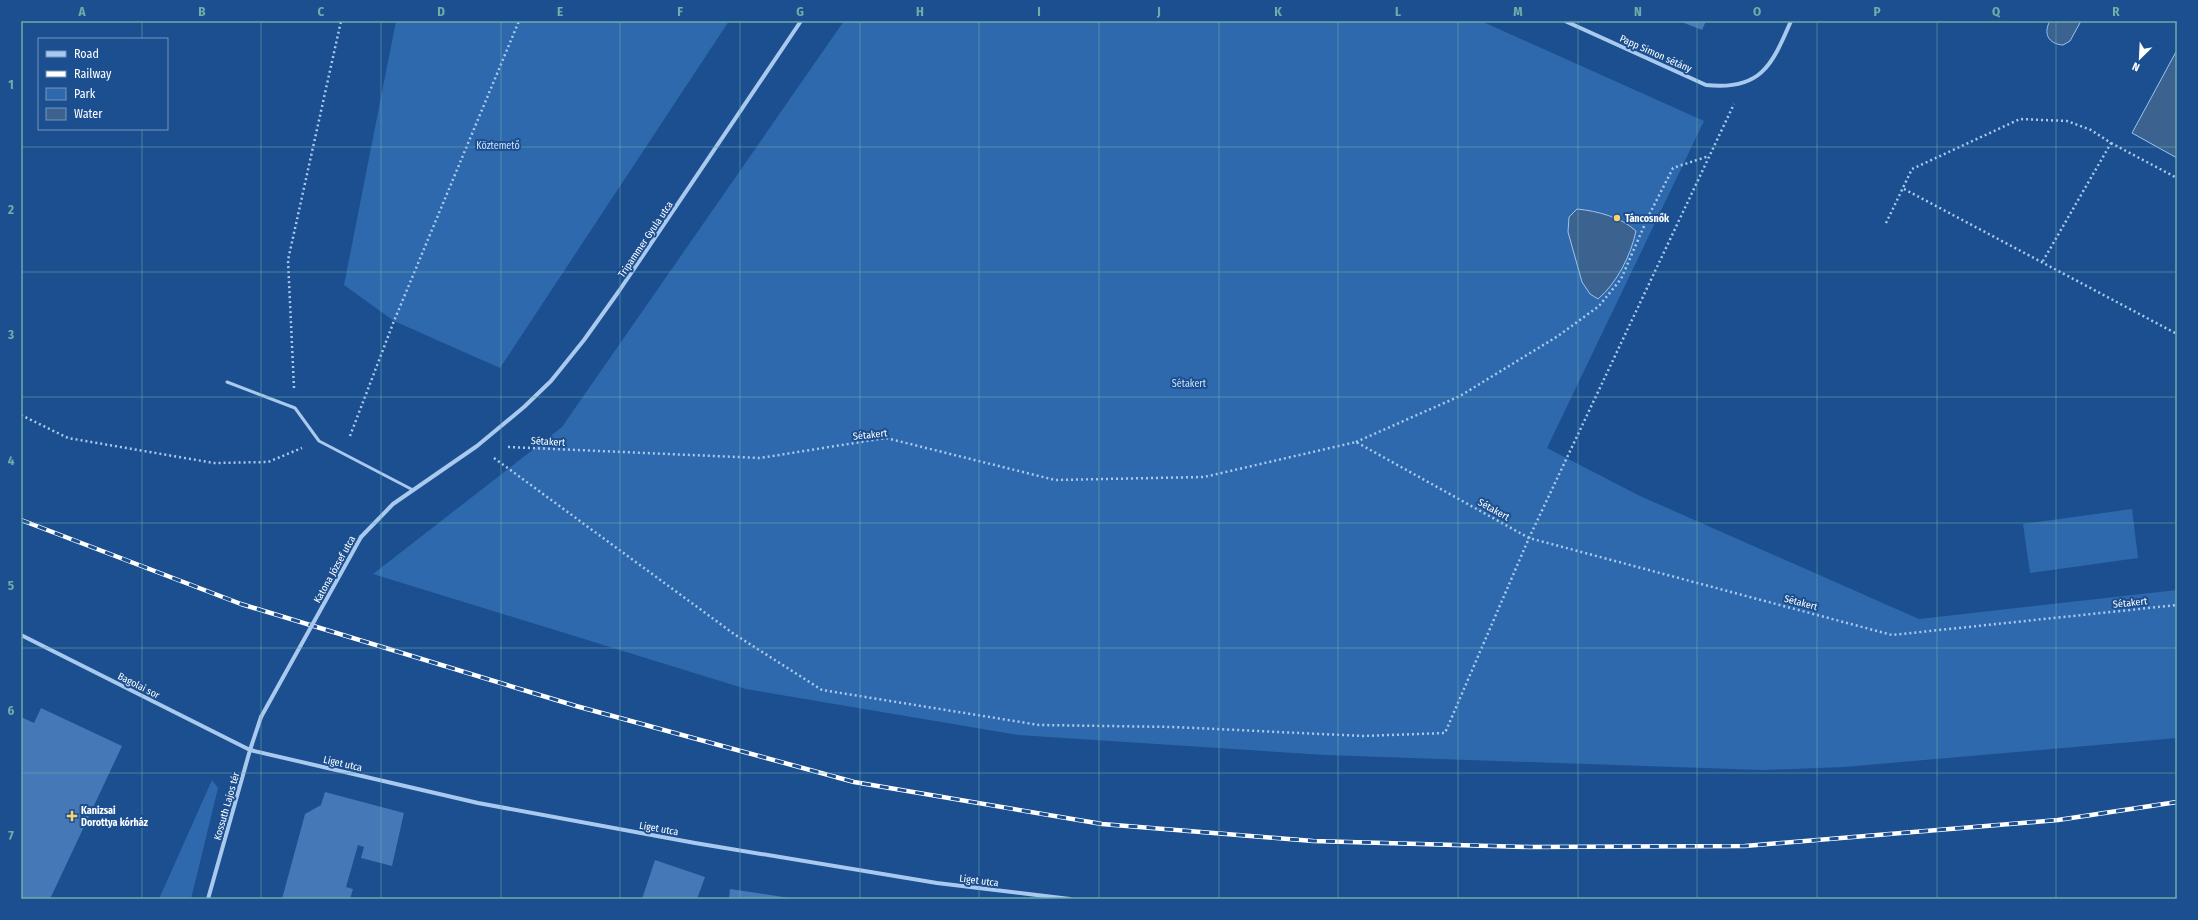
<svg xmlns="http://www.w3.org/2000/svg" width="2198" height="920" font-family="'Fira Sans Condensed',sans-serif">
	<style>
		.green { fill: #2e69ad }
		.water { fill: #3c6290; stroke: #9cc4f0 }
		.building { fill: #4478b7 }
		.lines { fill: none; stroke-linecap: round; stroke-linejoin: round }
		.path { stroke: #a9c9ee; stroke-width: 2.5; stroke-dasharray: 2 3; stroke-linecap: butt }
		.lane { stroke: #a9c9ee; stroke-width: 3 }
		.street { stroke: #a9c9ee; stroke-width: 4 }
		.rail-casing { stroke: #fff; stroke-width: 4.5 }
		.rail { stroke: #1b4f8f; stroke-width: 3; stroke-dasharray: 9; stroke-linecap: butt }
		.street-bridge { stroke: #a9c9ee; stroke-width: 4 }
		.grid { fill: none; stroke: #6fada8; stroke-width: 1; stroke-opacity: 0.55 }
		.poi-dot { fill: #ffd166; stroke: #1b4f8f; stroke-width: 1.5 }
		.labels { text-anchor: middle; stroke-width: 4; stroke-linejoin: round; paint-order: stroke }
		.street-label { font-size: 10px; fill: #fff; stroke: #1b4f8f }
		.park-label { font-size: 10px; fill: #cfe3fa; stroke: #1b4f8f }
		.poi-label { font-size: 10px; font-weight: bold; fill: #fff; stroke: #1b4f8f; text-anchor: start }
		.neatline { fill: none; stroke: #6fada8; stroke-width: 1.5 }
		.grid-label { font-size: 13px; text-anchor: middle; font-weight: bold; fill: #6fada8 }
	</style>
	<rect width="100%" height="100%" fill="#1b4f8f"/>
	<path class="green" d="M 396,21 L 729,21 L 500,368 L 394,321 L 344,285 Z
		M 844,21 L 1481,21 L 1704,121 L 1547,448 L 1640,496 L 1919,619 L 2177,590 L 2177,738 L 1844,767 L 1762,770 L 1325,755 L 1018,735 L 746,689 L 373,574 L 562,427 Z
		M 2132,509 L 2138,558 L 2030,573 L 2023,524 Z
		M 212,780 L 218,788 L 191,899 L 159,899 Z"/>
	<path class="water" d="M 2050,21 L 2081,21 L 2070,41 L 2063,45 C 2048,44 2043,33 2050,21 Z
		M 2177,50 L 2177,158 L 2132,133 Z
		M 1577,209 C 1597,211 1621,217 1636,231 C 1631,255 1617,283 1598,299 L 1590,294 L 1582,282 L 1568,232 L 1569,217 Z"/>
	<path class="building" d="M 1679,21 L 1706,21 L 1702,30 Z
		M 41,708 L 122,746 L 50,899 L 21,899 L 21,717 L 34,723 Z
		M 325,792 L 404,813 L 392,866 L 361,858 L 364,847 L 358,845 L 346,887 L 353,889 L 350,899 L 282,899 L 305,814 L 321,805 Z
		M 655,860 L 705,877 L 697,899 L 642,899 Z
		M 730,889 L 790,898 L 790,899 L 729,899 Z"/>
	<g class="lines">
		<path class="path" d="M 2111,143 L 2177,178
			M 1904,189 L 2177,334
			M 1886,223 L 1912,169 L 2020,119 L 2067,121 L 2091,130 L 2111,143 L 2043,261
			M 294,388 L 288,260 L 341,21
			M 21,415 L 68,438 L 214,463 L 268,462 L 302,448
			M 350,436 L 394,321 L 519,21
			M 1356,442 L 1460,396 L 1558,336 L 1599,306 L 1621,279 L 1648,217 L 1673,168 L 1709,156
			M 508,447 L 760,458 L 886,438 L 1055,480 L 1204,477 L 1356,442 L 1529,538 L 1892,635 L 2177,605
			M 494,458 L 734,634 L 822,690 L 1039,725 L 1174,727 L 1363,736 L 1445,733 L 1529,538 L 1734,104"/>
		<path class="lane" d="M 227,382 L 295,408 L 319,441 L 413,490"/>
		<path class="street" d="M 1565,21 L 1706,85 C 1761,91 1772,65 1791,21
			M 361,537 L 393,504 L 477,446 L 524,407 L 551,381 L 584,340 L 619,291 L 801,21
			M 21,635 L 250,750 L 478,803 L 695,843 L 937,883 L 1070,899
			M 208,899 L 250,750 L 261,717"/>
		<g class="rail-casing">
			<path id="rail" d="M 21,520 L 241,604 L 576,706 L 854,782 L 1102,824 L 1313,841 L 1529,847 L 1745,846 L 2058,820 L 2177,802"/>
		</g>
		<use href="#rail" class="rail"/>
		<path class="street-bridge" d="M 261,717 L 361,537"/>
	</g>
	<path class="grid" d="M 142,21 L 142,39M 261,21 L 261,899M 381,21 L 381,899M 501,21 L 501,899M 620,21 L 620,899M 740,21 L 740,899M 860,21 L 860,899M 979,21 L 979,899M 1099,21 L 1099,899M 1219,21 L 1219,899M 1338,21 L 1338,899M 1458,21 L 1458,899M 1578,21 L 1578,899M 1697,21 L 1697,899M 1817,21 L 1817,899M 1937,21 L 1937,899M 2056,21 L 2056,899M 142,129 L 142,899M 21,147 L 2177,147M 21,272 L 2177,272M 21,397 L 2177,397M 21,523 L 2177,523M 21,648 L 2177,648M 21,773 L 2177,773"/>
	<g class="poi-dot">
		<circle cx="1617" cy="218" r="4"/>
		<path d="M70 810h4v4h4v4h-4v4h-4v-4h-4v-4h4z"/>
	</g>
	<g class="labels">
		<g class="street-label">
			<text transform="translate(1656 53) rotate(24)" y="4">Papp Simon sétány</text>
			<text transform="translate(645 239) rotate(-56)" y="4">Tripammer Gyula utca</text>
			<text transform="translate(870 434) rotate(-6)" y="4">Sétakert</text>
			<text transform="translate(548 441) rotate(3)" y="4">Sétakert</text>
			<text transform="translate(1494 509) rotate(29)" y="4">Sétakert</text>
			<text transform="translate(334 569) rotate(-61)" y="4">Katona József utca</text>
			<text transform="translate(1801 602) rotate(15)" y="4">Sétakert</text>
			<text transform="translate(2130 602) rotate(-6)" y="4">Sétakert</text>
			<text transform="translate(139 685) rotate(27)" y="4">Bagolai sor</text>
			<text transform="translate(343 763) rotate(13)" y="4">Liget utca</text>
			<text transform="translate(226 806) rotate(-74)" y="4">Kossuth Lajos tér</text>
			<text transform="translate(659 828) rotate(10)" y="4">Liget utca</text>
			<text transform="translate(979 880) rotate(7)" y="4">Liget utca</text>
		</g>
		<g class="park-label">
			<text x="498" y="149">Köztemető</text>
			<text x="1189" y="387">Sétakert</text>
		</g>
		<g class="poi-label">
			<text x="1625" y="222">Táncosnők</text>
			<text x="81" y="814">Kanizsai<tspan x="81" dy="12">Dorottya kórház</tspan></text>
		</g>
	</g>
	<rect width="2198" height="920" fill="none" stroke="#1b4f8f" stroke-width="44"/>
	<rect x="38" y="38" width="130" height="92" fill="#1b4f8f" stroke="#7695bc"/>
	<rect x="46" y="51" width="20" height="6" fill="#a9c9ee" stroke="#7695bc"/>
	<text x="74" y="58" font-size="12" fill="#ffffff">Road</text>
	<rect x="46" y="71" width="20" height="6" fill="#ffffff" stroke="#7695bc"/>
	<text x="74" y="78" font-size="12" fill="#ffffff">Railway</text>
	<rect x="46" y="88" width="20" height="12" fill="#2e69ad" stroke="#7695bc"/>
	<text x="74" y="98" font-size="12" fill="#ffffff">Park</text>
	<rect x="46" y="108" width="20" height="12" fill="#3c6290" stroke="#7695bc"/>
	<text x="74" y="118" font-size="12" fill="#ffffff">Water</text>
	<g transform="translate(2140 58) rotate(204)" stroke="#1b4f8f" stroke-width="3" paint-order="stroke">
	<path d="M0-3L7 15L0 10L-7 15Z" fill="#ffffff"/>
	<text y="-6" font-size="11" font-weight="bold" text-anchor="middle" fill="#ffffff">N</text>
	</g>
	<rect x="22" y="22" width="2154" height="876" class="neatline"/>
	<g class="grid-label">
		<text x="82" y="16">A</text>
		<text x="202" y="16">B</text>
		<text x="321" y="16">C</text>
		<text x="441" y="16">D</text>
		<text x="560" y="16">E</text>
		<text x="680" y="16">F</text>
		<text x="800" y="16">G</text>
		<text x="920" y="16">H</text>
		<text x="1039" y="16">I</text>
		<text x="1159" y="16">J</text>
		<text x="1278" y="16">K</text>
		<text x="1398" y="16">L</text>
		<text x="1518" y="16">M</text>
		<text x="1638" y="16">N</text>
		<text x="1757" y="16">O</text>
		<text x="1877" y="16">P</text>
		<text x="1996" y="16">Q</text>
		<text x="2116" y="16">R</text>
		<text x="11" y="89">1</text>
		<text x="11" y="214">2</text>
		<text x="11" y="339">3</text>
		<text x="11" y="465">4</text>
		<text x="11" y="590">5</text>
		<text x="11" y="715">6</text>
		<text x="11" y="840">7</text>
	</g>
</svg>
